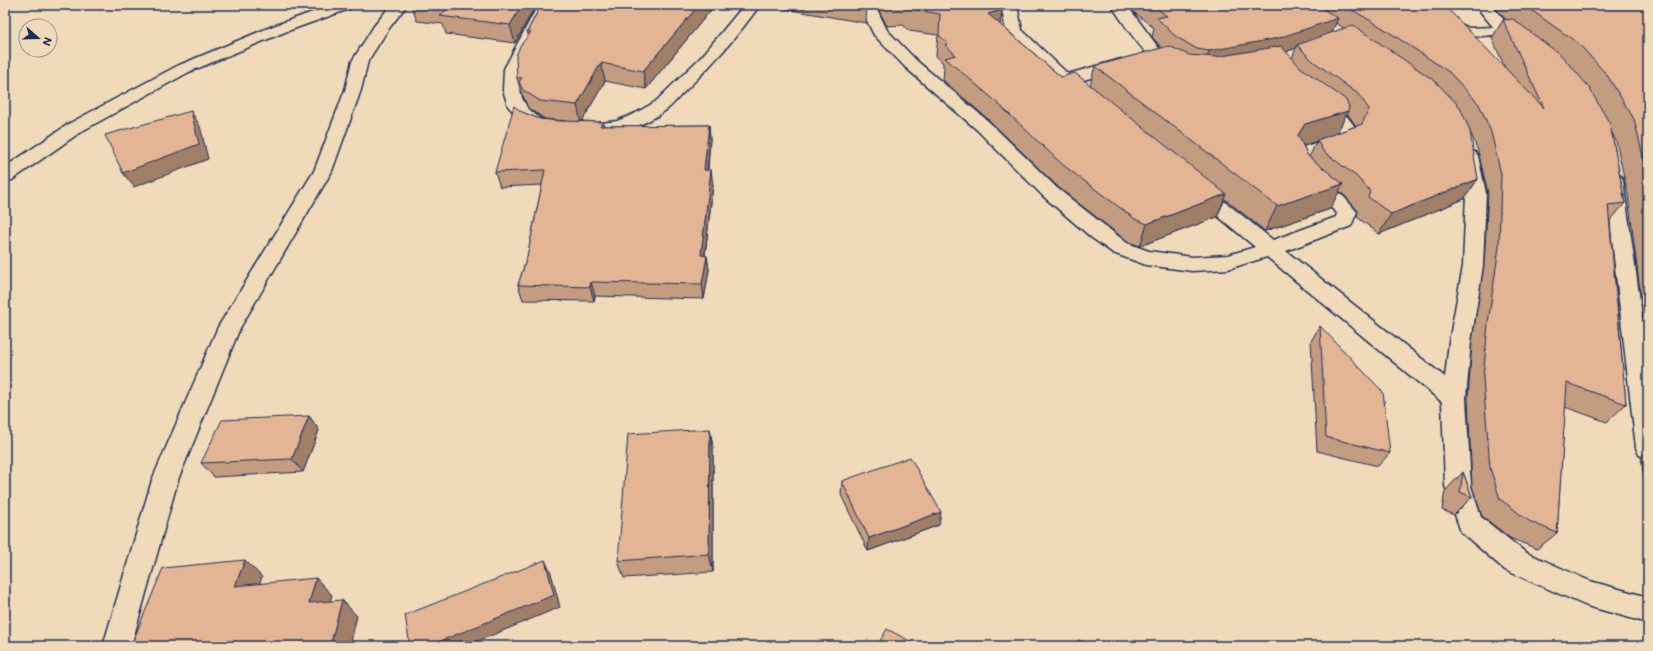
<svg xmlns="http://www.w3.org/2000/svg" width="1653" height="651" font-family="Mali,sans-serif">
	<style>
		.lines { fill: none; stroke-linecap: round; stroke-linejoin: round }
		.minor-casing { stroke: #1b2f5e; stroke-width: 3 }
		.minor { fill: #f0dab9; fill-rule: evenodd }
		.wall { fill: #c49c80; stroke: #1b2f5e; fill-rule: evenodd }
		.shaded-wall { fill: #a07f68; stroke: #1b2f5e }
		.building { fill: #e4b595; stroke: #1b2f5e }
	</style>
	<rect width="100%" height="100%" fill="#f0dab9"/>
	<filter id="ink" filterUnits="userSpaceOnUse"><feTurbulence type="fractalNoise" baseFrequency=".025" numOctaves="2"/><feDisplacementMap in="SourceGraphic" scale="8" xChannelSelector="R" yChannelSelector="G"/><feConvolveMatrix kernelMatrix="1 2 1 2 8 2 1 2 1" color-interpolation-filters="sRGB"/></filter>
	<g filter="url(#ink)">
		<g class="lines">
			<g class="minor-casing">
				<path id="minor" d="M 333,5 L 355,5 L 352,8 L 285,32 L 189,72 L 82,131 L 12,180 L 5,182 L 5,167 L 70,123 L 177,66 L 273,26 Z
					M 391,5 L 407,5 L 387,31 L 368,61 L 361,90 L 332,171 L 240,328 L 178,480 L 131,646 L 103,646 L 152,480 L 218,327 L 314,171 L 345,90 L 352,61 L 374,26 Z
					M 538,5 L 554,5 L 521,67 L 519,81 L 522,98 L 528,109 L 541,119 L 549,121 L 552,125 L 549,129 L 543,130 L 529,126 L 522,122 L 508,106 L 503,90 L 504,69 Z
					M 744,5 L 760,5 C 737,37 711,66 683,93 C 677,99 672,106 666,110 C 645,126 604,140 579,134 L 576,130 L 579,126 L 617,121 L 636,113 L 655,102 L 703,55 Z
					M 859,5 L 875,5 L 887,30 L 917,61 L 988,121 L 1057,188 L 1127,243 L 1149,251 L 1192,257 L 1228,255 L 1255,247 L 1190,193 L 1187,189 L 1190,185 L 1197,183 L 1204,185 L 1273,240 L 1336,217 L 1337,213 L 1297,179 L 1288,160 L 1294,150 L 1337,136 L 1339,130 L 1334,122 L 1310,103 L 1313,99 C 1331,95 1348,116 1357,130 L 1351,143 L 1307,158 L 1306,160 L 1312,172 L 1344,197 L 1357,212 L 1351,226 L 1286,251 L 1445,377 L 1449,342 L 1463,266 L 1466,193 L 1460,156 L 1463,152 L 1469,150 L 1475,152 L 1478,156 L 1486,193 L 1483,266 L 1471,342 L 1466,398 L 1471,486 L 1481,517 L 1525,552 L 1590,581 L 1648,597 L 1648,623 L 1587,606 L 1505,570 L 1461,532 L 1445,486 L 1442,402 L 1267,257 L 1228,269 L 1192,271 L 1146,265 L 1113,253 L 1092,238 L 1043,196 L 976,129 L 905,67 L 874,35 Z
					M 1001,5 L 1017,5 L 1022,30 L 1068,74 L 1121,59 L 1127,61 L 1129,64 L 1127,67 L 1077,82 L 1093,96 L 1090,100 L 1084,101 L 1078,100 L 1008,34 L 1006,31 Z
					M 1111,5 L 1127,5 L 1161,51 L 1182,66 L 1184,69 L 1182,72 C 1157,79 1124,23 1111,5 Z
					M 1403,5 L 1423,5 L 1469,28 L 1493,27 L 1475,5 L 1491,5 L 1511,28 L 1530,43 L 1528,46 C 1515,50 1512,39 1502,36 C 1495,34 1474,37 1466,38 L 1460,36 L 1406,8 Z
					M 1614,174 L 1621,176 L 1623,180 L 1648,358 L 1648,458 L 1639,455 L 1636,448 L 1605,180 L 1607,176 Z"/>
			</g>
			<use href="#minor" class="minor"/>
		</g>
		<path class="wall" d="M 411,5 L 536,5 L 515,43 L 446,34 L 443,24 L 417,21 Z
			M 541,5 L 715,5 L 646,89 L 605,81 L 582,121 L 603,122 L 604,126 L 709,125 L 710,139 L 708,170 L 713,185 L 705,256 L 707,256 L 709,270 L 704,299 L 595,296 L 594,301 L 523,300 L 518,285 L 527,257 L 542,185 L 500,187 L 495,172 L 522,112 L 540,119 L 561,121 L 567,121 L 545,119 L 528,108 L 523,96 L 522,95 L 517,78 L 529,36 L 527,32 Z
			M 778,5 L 867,5 L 866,23 L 779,8 Z
			M 876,5 L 1001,5 L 1002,10 L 1000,24 L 1061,77 L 1090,85 L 1095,66 L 1162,48 L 1152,37 L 1154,28 L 1135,13 L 1129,5 L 1442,5 L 1505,68 L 1492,38 L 1503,20 L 1506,20 L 1493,5 L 1648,5 L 1648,355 L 1628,195 L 1616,141 L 1612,133 L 1625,203 L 1610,221 L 1626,404 L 1607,422 L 1565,407 L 1557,533 L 1537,549 L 1510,538 L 1482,516 L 1472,486 L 1468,398 L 1472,342 L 1484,266 L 1488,193 L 1478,151 L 1466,122 L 1478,179 L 1464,199 L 1379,234 L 1357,217 L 1358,211 L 1345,196 L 1339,191 L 1330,209 L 1265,231 L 1225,199 L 1217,217 L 1140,246 L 1128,242 L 1058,187 L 989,120 L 943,80 L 944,68 L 943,66 L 943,63 L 936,56 L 938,35 L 909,31 L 903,25 L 887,26 ZM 1336,23 L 1344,28 L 1331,33 ZM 1296,48 L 1292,58 L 1286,52 ZM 1347,113 L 1356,126 L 1337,133 ZM 1317,141 L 1309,157 L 1308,156 L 1303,146 Z
			M 1320,326 L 1390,453 L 1378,466 L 1317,451 L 1311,341 Z
			M 309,416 L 319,430 L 303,472 L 214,477 L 201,463 Z
			M 710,429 L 713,448 L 713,572 L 624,578 L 618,561 Z
			M 1648,451 L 1648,507 L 1641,457 Z
			M 1463,472 L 1472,497 L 1454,515 L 1442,510 L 1445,491 Z
			M 842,481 L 939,525 L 868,551 L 841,495 Z"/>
		<path class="shaded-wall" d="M 522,5 L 536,5 L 515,43 L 510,25 Z
			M 699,5 L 715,5 L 646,89 L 643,71 Z
			M 1002,10 L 999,32 L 988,14 Z
			M 1338,18 L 1330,37 L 1297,45 L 1296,48 L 1272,57 L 1203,69 L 1209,51 Z
			M 601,63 L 605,81 L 581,123 L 577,105 Z
			M 191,111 L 200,126 L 208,159 L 134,187 L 123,173 Z
			M 1348,111 L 1336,135 L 1317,140 L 1317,141 L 1294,149 L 1298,135 L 1305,124 Z
			M 603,122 L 606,136 L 600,126 Z
			M 709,125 L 710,139 L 706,185 L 704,170 Z
			M 711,170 L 713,185 L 703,270 L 701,255 Z
			M 1478,179 L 1464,199 L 1379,234 L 1391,214 Z
			M 1343,184 L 1330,209 L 1265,231 L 1277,206 Z
			M 1226,194 L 1217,217 L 1140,246 L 1147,224 Z
			M 707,256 L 709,270 L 704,299 L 702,284 Z
			M 591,282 L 595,296 L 594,301 L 590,287 Z
			M 309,416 L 319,430 L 303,472 L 292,459 Z
			M 710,429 L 713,448 L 713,572 L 709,554 Z
			M 941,512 L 939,525 L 868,551 L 869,538 Z
			M 245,560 L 262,577 L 253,603 L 235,586 Z
			M 545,560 L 551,573 L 560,607 L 466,646 L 428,646 Z
			M 316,578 L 332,595 L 325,620 L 309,603 Z
			M 342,600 L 357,616 L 350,646 L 330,646 Z"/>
		<path class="building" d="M 422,5 L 522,5 L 510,25 L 440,16 L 448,8 Z
			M 541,5 L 699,5 L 643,71 L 601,63 L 577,105 L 540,101 L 523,90 L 519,82 L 522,78 L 517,78 L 516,56 L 520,46 L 531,32 L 527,32 Z
			M 906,5 L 1001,5 L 1002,10 L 988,14 L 1061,77 L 1075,73 L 1226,194 L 1147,224 L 1135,219 L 1063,165 L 992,98 L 945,58 L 956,55 L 945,45 L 948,44 L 939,35 L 940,14 L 911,9 Z
			M 1153,5 L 1316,5 L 1338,18 L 1279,38 L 1209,51 L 1197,49 L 1175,36 L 1157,18 L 1167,16 Z
			M 1344,5 L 1442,5 L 1447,8 L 1544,108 L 1503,20 L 1513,19 L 1562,56 L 1588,86 L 1610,124 L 1625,203 L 1608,205 L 1626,404 L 1567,383 L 1557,533 L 1529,521 L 1500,499 L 1490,468 L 1483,379 L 1488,323 L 1499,247 L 1501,174 L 1491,132 L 1479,104 L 1449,72 L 1383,28 Z
			M 1524,5 L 1640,5 L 1648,11 L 1648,178 L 1647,173 L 1634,119 L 1607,75 L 1579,44 Z
			M 1353,25 L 1435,81 L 1460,107 L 1470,131 L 1478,179 L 1391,214 L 1368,197 L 1370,191 L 1356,176 L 1323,151 L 1317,140 L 1362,124 L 1369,109 L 1358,94 L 1313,61 L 1297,45 Z
			M 1169,46 L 1189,55 L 1216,57 L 1281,46 L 1300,67 L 1345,99 L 1349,106 L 1348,111 L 1305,124 L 1298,135 L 1308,156 L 1343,184 L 1277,206 L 1095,66 Z
			M 514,106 L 522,112 L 540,119 L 561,121 L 603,122 L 600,126 L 709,125 L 704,170 L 711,170 L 701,255 L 707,256 L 702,284 L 591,282 L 590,287 L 518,285 L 527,257 L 545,170 L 495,172 Z
			M 191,111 L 199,144 L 123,173 L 105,135 Z
			M 1320,326 L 1383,392 L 1390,453 L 1326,437 Z
			M 309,416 L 292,459 L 201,463 L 222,420 Z
			M 710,429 L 709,554 L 618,561 L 628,434 Z
			M 910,457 L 941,512 L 869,538 L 842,481 Z
			M 1463,472 L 1472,497 L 1460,492 Z
			M 245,560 L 235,586 L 316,578 L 309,603 L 342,600 L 330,646 L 131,646 L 163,568 Z
			M 545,560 L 554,595 L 428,646 L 410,646 L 405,615 Z
			M 887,629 L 919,646 L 877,646 Z
			M 1078,640 L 1095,646 L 1077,646 Z"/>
	</g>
	<rect width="1653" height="651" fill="none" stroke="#f0dab9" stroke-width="20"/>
	<rect x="10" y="10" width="1633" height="631" fill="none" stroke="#1b2f5e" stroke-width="1.5" filter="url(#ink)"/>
	<g transform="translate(38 38) rotate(110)"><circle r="19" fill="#f0dab9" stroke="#9b9695"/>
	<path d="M0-3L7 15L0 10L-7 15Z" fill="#1b2f5e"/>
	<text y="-6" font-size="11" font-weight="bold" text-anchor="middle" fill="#1b2f5e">N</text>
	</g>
</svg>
